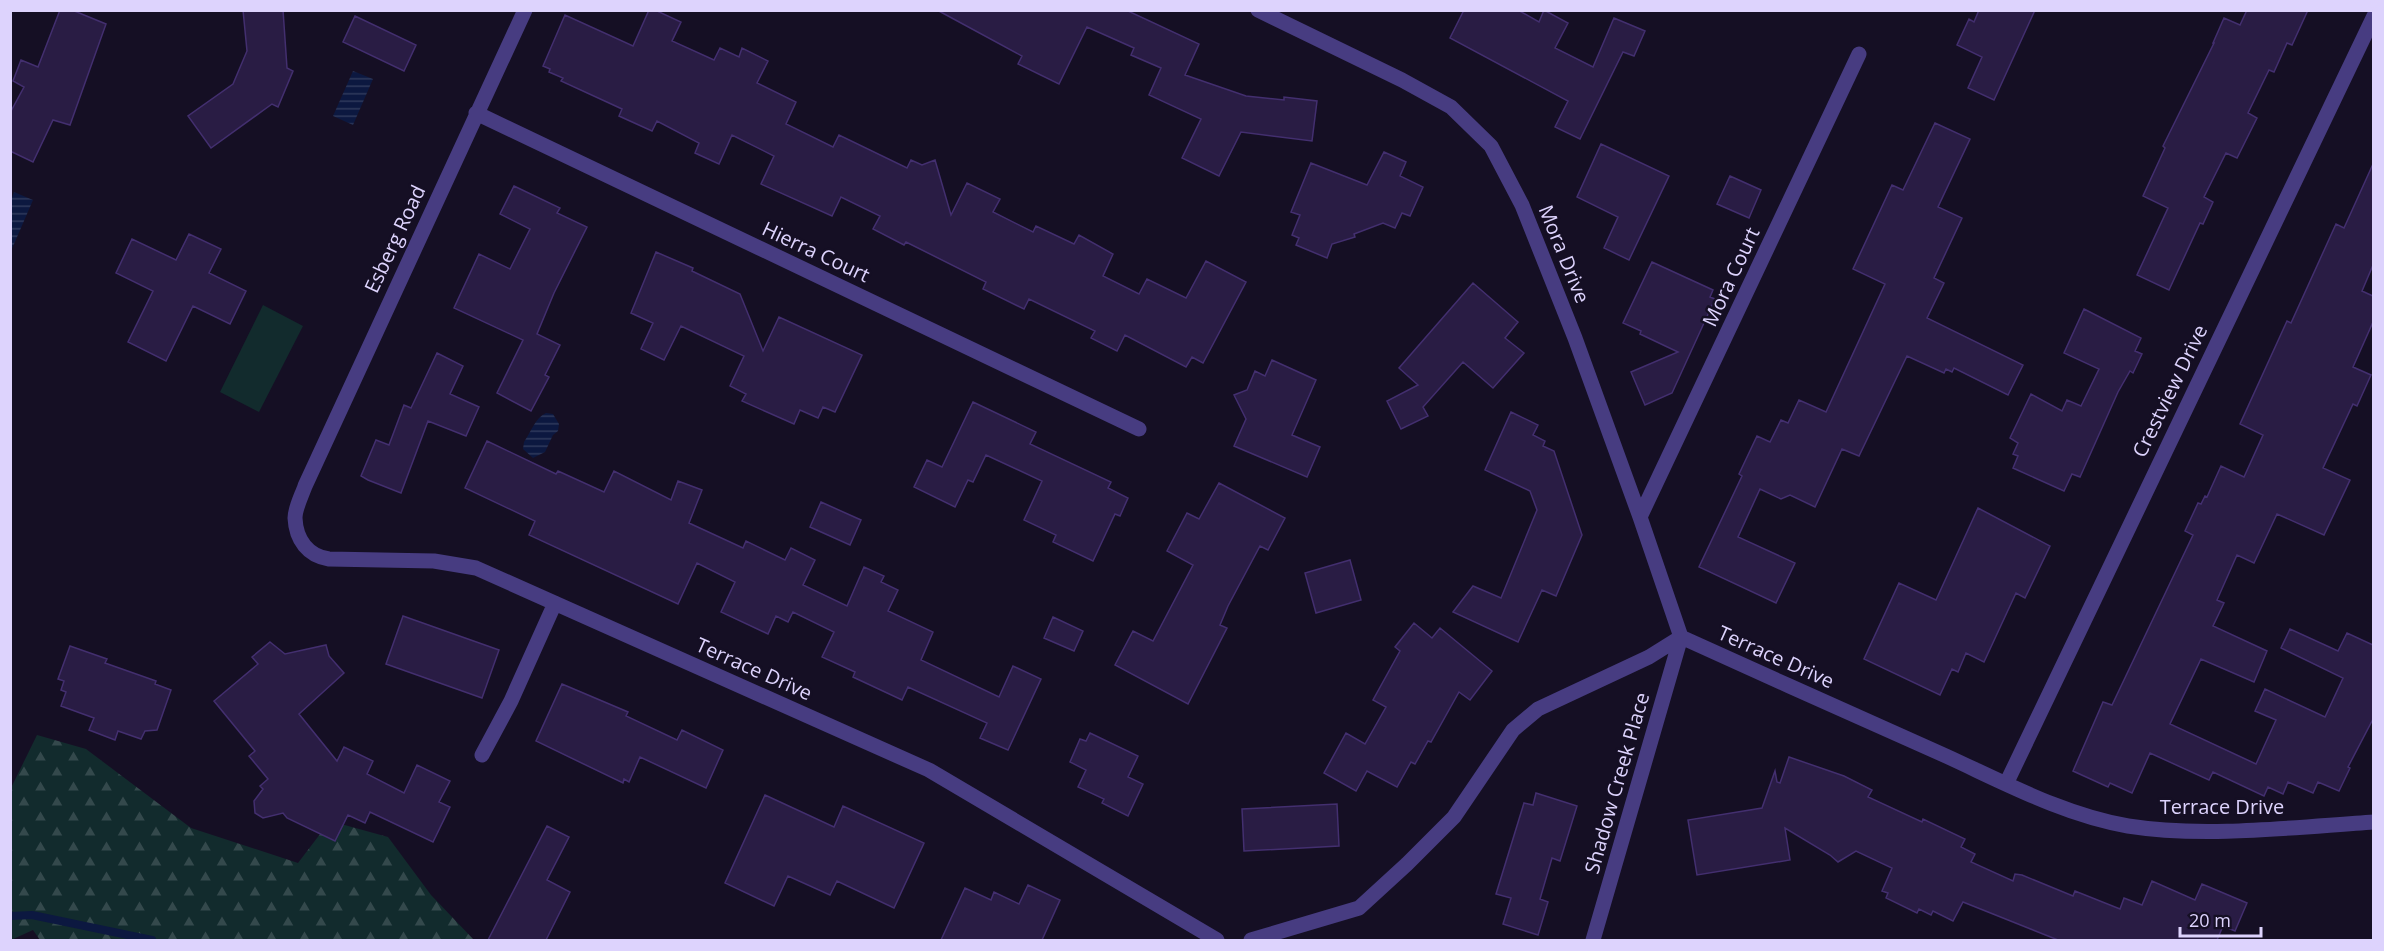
<svg xmlns="http://www.w3.org/2000/svg" width="2384" height="951" font-family="'Open Sans',sans-serif">
	<style>
		.green { fill: #122b2d }
		.forest { fill: url(#forest-firs) }
		.water { fill: url(#water-rules) }
		.lines { fill: none; stroke-linecap: round; stroke-linejoin: round }
		.stream { stroke: #0c1840; stroke-width: 8 }
		.building { fill: #291c44; stroke: #432f6f; stroke-width: 1.5 }
		.minor { stroke: #473c81; stroke-width: 15 }
		.labels { text-anchor: middle; stroke-width: 5; stroke-linejoin: round; paint-order: stroke }
		.street-label { font-size: 20px; fill: #ddd3fd; stroke: #150f24 }
	</style>
	<defs>
		<pattern id="forest-firs" width="22" height="20" patternUnits="userSpaceOnUse" patternTransform="scale(1.5)"><rect width="22" height="20" fill="#122b2d"/><path d="M5 1l3.5 6h-7zM16 11l3.5 6h-7z" fill="#34494c"/></pattern>
		<pattern id="water-rules" width="6" height="5" patternUnits="userSpaceOnUse" patternTransform="scale(1.5)"><rect width="6" height="5" fill="#0c1840"/><path d="M0 2.5h6" fill="none" stroke="#2f395c"/></pattern>
	</defs>
	<rect width="100%" height="100%" fill="#150f24"/>
	<path class="green" d="M 263,305 L 303,326 L 259,412 L 220,392 Z"/>
	<path class="forest" d="M 37,735 L 86,749 L 191,828 L 298,863 L 330,821 L 388,837 L 431,895 L 474,940 L 40,940 L 33,930 L 11,940 L 11,788 Z"/>
	<path class="water" d="M 353,71 L 373,79 L 353,125 L 333,116 Z
		M 14,192 L 33,200 L 11,251 L 11,200 Z
		M 546,413 L 553,414 L 559,424 L 558,431 L 553,435 L 545,452 L 533,458 L 523,449 L 524,442 C 531,432 535,418 546,413 Z"/>
	<g class="lines">
		<path class="stream" d="M 10,916 L 32,915 L 152,940"/>
	</g>
	<path class="building" d="M 60,10 L 72,10 L 106,24 L 70,125 L 53,120 L 33,162 L 10,151 L 10,113 L 24,87 L 13,81 L 21,60 L 38,67 Z
		M 243,10 L 283,10 L 287,68 L 293,71 L 278,107 L 272,104 L 211,148 L 188,116 L 233,84 L 247,51 Z
		M 649,10 L 655,10 L 681,22 L 672,41 L 714,60 L 720,48 L 739,57 L 742,48 L 768,61 L 757,83 L 796,102 L 786,124 L 833,147 L 839,135 L 907,168 L 911,160 L 922,165 L 935,160 L 951,215 L 967,183 L 1000,199 L 993,212 L 1033,232 L 1036,226 L 1074,244 L 1079,235 L 1113,254 L 1103,276 L 1139,294 L 1147,279 L 1186,298 L 1206,261 L 1246,282 L 1203,363 L 1192,357 L 1186,367 L 1125,335 L 1117,351 L 1091,338 L 1095,331 L 1029,299 L 1024,309 L 983,289 L 986,282 L 906,242 L 904,245 L 873,229 L 880,216 L 841,197 L 832,216 L 761,184 L 774,156 L 732,135 L 719,164 L 695,153 L 699,143 L 657,121 L 652,131 L 619,116 L 622,109 L 561,81 L 563,78 L 549,72 L 550,69 L 543,66 L 565,15 L 633,46 Z
		M 937,10 L 1126,10 L 1199,44 L 1185,75 L 1246,96 L 1284,100 L 1284,97 L 1317,101 L 1312,141 L 1241,132 L 1219,176 L 1182,158 L 1201,119 L 1149,95 L 1161,68 L 1131,55 L 1134,48 L 1087,27 L 1059,84 L 1018,64 L 1022,56 Z
		M 1464,10 L 1518,10 L 1539,22 L 1544,10 L 1568,23 L 1555,48 L 1593,67 L 1614,18 L 1645,31 L 1634,56 L 1623,52 L 1580,139 L 1555,127 L 1568,101 L 1450,38 Z
		M 1979,10 L 2035,10 L 1994,100 L 1968,88 L 1982,57 L 1957,45 L 1969,19 L 1974,22 Z
		M 2247,10 L 2308,10 L 2292,45 L 2287,43 L 2274,72 L 2269,70 L 2248,113 L 2257,118 L 2237,158 L 2226,153 L 2204,197 L 2213,202 L 2203,224 L 2200,223 L 2169,290 L 2137,275 L 2168,208 L 2143,196 L 2165,148 L 2163,146 L 2214,43 L 2213,43 L 2224,18 L 2240,25 Z
		M 355,16 L 416,45 L 404,71 L 343,42 Z
		M 1935,123 L 1970,139 L 1938,207 L 1962,218 L 1934,278 L 1944,283 L 1927,318 L 2023,365 L 2008,395 L 1954,368 L 1952,372 L 1946,369 L 1944,373 L 1907,356 L 1859,456 L 1842,449 L 1815,507 L 1790,495 L 1781,499 L 1760,489 L 1738,537 L 1795,563 L 1776,603 L 1699,567 L 1742,476 L 1739,474 L 1757,436 L 1770,442 L 1781,420 L 1788,423 L 1799,400 L 1826,412 L 1885,284 L 1853,269 L 1892,185 L 1903,190 Z
		M 1601,144 L 1669,176 L 1629,260 L 1604,248 L 1618,217 L 1577,197 Z
		M 1384,152 L 1406,162 L 1400,176 L 1423,187 L 1410,216 L 1402,213 L 1395,228 L 1383,223 L 1354,234 L 1355,237 L 1332,244 L 1327,258 L 1296,245 L 1299,238 L 1292,235 L 1300,215 L 1291,212 L 1311,163 L 1367,185 Z
		M 2373,164 L 2373,265 L 2362,291 L 2373,296 L 2373,322 L 2353,367 L 2371,375 L 2357,406 L 2353,404 L 2323,468 L 2350,480 L 2324,535 L 2277,514 L 2254,563 L 2237,555 L 2217,600 L 2224,603 L 2213,626 L 2267,651 L 2254,682 L 2201,659 L 2170,724 L 2256,764 L 2276,720 L 2255,711 L 2265,689 L 2325,717 L 2343,678 L 2281,648 L 2290,629 L 2338,651 L 2347,633 L 2373,645 L 2373,719 L 2348,767 L 2350,768 L 2339,791 L 2318,782 L 2313,793 L 2288,782 L 2283,794 L 2268,787 L 2264,796 L 2213,772 L 2209,780 L 2150,753 L 2132,793 L 2110,783 L 2108,787 L 2073,771 L 2103,702 L 2112,705 L 2172,579 L 2193,535 L 2185,531 L 2198,503 L 2201,504 L 2205,496 L 2207,497 L 2221,466 L 2244,477 L 2263,435 L 2240,424 L 2287,321 L 2291,323 L 2336,224 L 2344,228 Z
		M 1730,176 L 1761,190 L 1749,218 L 1717,204 Z
		M 514,186 L 560,208 L 557,213 L 587,227 L 554,293 L 537,334 L 560,345 L 545,375 L 549,377 L 531,411 L 497,393 L 523,340 L 454,308 L 479,254 L 510,269 L 530,229 L 500,214 Z
		M 189,234 L 221,249 L 209,273 L 246,291 L 230,324 L 193,306 L 166,361 L 128,342 L 153,291 L 116,273 L 132,239 L 176,260 Z
		M 656,252 L 693,268 L 692,271 L 740,294 L 763,351 L 779,317 L 862,355 L 835,412 L 823,407 L 818,418 L 800,410 L 794,424 L 742,401 L 746,394 L 730,386 L 744,356 L 681,326 L 664,360 L 641,349 L 653,323 L 631,313 Z
		M 1652,262 L 1713,290 L 1710,297 L 1715,299 L 1672,393 L 1645,405 L 1631,372 L 1678,352 L 1640,334 L 1641,331 L 1623,323 Z
		M 1473,283 L 1518,322 L 1505,338 L 1524,353 L 1493,388 L 1463,362 L 1423,407 L 1428,416 L 1401,429 L 1387,401 L 1418,385 L 1399,368 Z
		M 2084,309 L 2141,338 L 2135,351 L 2142,354 L 2133,373 L 2130,371 L 2118,392 L 2080,477 L 2072,474 L 2064,491 L 2013,468 L 2018,456 L 2013,454 L 2018,443 L 2010,438 L 2031,394 L 2062,411 L 2067,400 L 2081,406 L 2099,369 L 2064,353 Z
		M 437,353 L 463,366 L 450,394 L 479,407 L 466,436 L 428,421 L 401,493 L 368,480 L 361,476 L 376,440 L 389,445 L 404,405 L 411,408 Z
		M 1272,360 L 1316,380 L 1292,435 L 1320,447 L 1307,477 L 1234,446 L 1246,419 L 1234,395 L 1247,390 L 1255,371 L 1265,376 Z
		M 973,402 L 1036,432 L 1030,444 L 1111,482 L 1108,488 L 1128,498 L 1120,516 L 1115,514 L 1093,561 L 1053,542 L 1056,535 L 1024,520 L 1042,481 L 986,455 L 973,482 L 968,480 L 955,507 L 914,487 L 927,460 L 942,467 Z
		M 1511,412 L 1538,425 L 1533,435 L 1545,441 L 1543,446 L 1554,451 L 1582,535 L 1556,596 L 1542,590 L 1518,642 L 1453,612 L 1473,586 L 1501,598 L 1537,510 L 1530,491 L 1485,470 Z
		M 487,441 L 556,474 L 558,471 L 604,492 L 614,471 L 671,500 L 678,481 L 702,490 L 689,523 L 743,548 L 746,541 L 785,560 L 791,548 L 815,560 L 803,585 L 847,606 L 864,567 L 884,576 L 881,582 L 898,590 L 888,611 L 933,632 L 921,660 L 999,697 L 1013,666 L 1041,679 L 1008,750 L 980,738 L 987,723 L 908,687 L 902,700 L 853,677 L 855,672 L 822,657 L 834,632 L 793,612 L 788,622 L 776,616 L 768,634 L 721,612 L 735,582 L 697,563 L 678,604 L 529,535 L 535,521 L 465,488 Z
		M 1219,483 L 1285,518 L 1268,550 L 1260,546 L 1228,606 L 1220,625 L 1227,628 L 1188,704 L 1115,665 L 1133,631 L 1153,641 L 1193,565 L 1167,551 L 1187,513 L 1199,519 Z
		M 821,502 L 861,520 L 850,545 L 810,527 Z
		M 1978,508 L 2050,546 L 2025,598 L 2016,593 L 1984,662 L 1966,653 L 1958,672 L 1952,669 L 1940,695 L 1864,659 L 1899,583 L 1936,600 Z
		M 1350,560 L 1361,600 L 1316,613 L 1305,573 Z
		M 403,616 L 499,650 L 482,698 L 386,664 Z
		M 1053,617 L 1083,631 L 1074,651 L 1044,638 Z
		M 1414,623 L 1432,638 L 1440,628 L 1492,671 L 1470,700 L 1459,692 L 1431,742 L 1428,741 L 1415,764 L 1411,762 L 1397,787 L 1367,771 L 1356,791 L 1324,773 L 1346,733 L 1365,744 L 1386,707 L 1373,700 L 1400,651 L 1395,647 Z
		M 270,642 L 285,654 L 326,645 L 329,656 L 344,673 L 299,714 L 337,761 L 344,747 L 373,761 L 367,774 L 404,793 L 417,765 L 450,781 L 439,802 L 450,807 L 433,842 L 370,812 L 365,823 L 348,815 L 335,841 L 287,818 L 283,813 L 263,818 L 255,813 L 254,801 L 263,789 L 260,786 L 268,779 L 249,756 L 255,751 L 214,701 L 258,664 L 252,657 Z
		M 70,646 L 107,659 L 105,663 L 156,681 L 155,684 L 171,690 L 157,730 L 145,731 L 141,739 L 118,731 L 115,740 L 89,730 L 94,718 L 61,706 L 66,692 L 61,690 L 64,681 L 58,679 Z
		M 562,684 L 628,712 L 626,716 L 677,740 L 682,730 L 723,750 L 706,788 L 640,757 L 629,782 L 624,779 L 623,783 L 536,741 Z
		M 1090,733 L 1138,756 L 1128,777 L 1143,784 L 1128,816 L 1102,803 L 1104,799 L 1078,787 L 1086,770 L 1070,762 L 1080,739 L 1086,741 Z
		M 1789,757 L 1844,776 L 1872,790 L 1868,797 L 1922,822 L 1923,819 L 1965,839 L 1961,847 L 1975,854 L 1971,862 L 2013,881 L 2015,874 L 2022,875 L 2073,896 L 2075,891 L 2120,909 L 2124,898 L 2142,905 L 2152,881 L 2195,900 L 2202,884 L 2247,903 L 2235,931 L 2223,926 L 2217,940 L 2058,940 L 1963,902 L 1953,921 L 1933,911 L 1931,915 L 1919,909 L 1917,913 L 1886,898 L 1888,893 L 1882,891 L 1892,868 L 1856,851 L 1838,862 L 1830,855 L 1785,828 L 1790,860 L 1697,875 L 1688,820 L 1762,808 L 1775,771 L 1777,782 L 1780,783 Z
		M 1536,793 L 1577,806 L 1560,861 L 1552,858 L 1540,899 L 1548,902 L 1538,935 L 1503,924 L 1511,898 L 1496,894 L 1524,803 L 1533,805 Z
		M 765,795 L 834,827 L 843,806 L 924,843 L 894,908 L 837,881 L 830,895 L 788,876 L 774,906 L 725,883 Z
		M 1337,804 L 1339,846 L 1244,851 L 1242,809 Z
		M 547,826 L 569,837 L 547,880 L 570,892 L 546,940 L 488,940 Z
		M 1028,885 L 1060,900 L 1042,940 L 941,940 L 965,888 L 991,900 L 994,892 L 1019,904 Z"/>
	<g class="lines">
		<path class="minor" d="M 525,10 L 305,486 C 302,495 295,508 295,518 C 296,540 308,556 329,559 L 434,561 L 476,568 L 929,770 L 1217,940
			M 1258,10 L 1402,80 L 1451,107 L 1491,146 L 1522,205 L 1575,338 L 1640,517 L 1681,637
			M 476,113 L 1139,429
			M 1640,517 L 1859,54
			M 1681,637 C 1769,677 1858,717 1946,756 C 2005,783 2064,815 2128,826 C 2204,838 2296,827 2374,822
			M 482,755 L 511,701 L 555,603
			M 2006,784 L 2374,16
			M 1251,940 L 1359,908 L 1407,864 L 1454,817 L 1513,730 L 1538,709 L 1649,657 L 1681,637
			M 1593,940 L 1681,637"/>
	</g>
	<g class="labels">
		<g class="street-label">
			<text transform="translate(395 239) rotate(-65)" y="7">Esberg Road</text>
			<text transform="translate(816 252) rotate(25)" y="7">Hierra Court</text>
			<text transform="translate(1564 254) rotate(68)" y="7">Mora Drive</text>
			<text transform="translate(1731 277) rotate(-65)" y="7">Mora Court</text>
			<text transform="translate(2170 391) rotate(-64)" y="7">Crestview Drive</text>
			<text transform="translate(1776 657) rotate(24)" y="7">Terrace Drive</text>
			<text transform="translate(754 669) rotate(24)" y="7">Terrace Drive</text>
			<text transform="translate(1617 783) rotate(-74)" y="7">Shadow Creek Place</text>
			<text x="2222" y="814">Terrace Drive</text>
		</g>
	</g>
	<rect width="2384" height="951" fill="none" stroke="#ddd3fd" stroke-width="24"/>
	<path d="M2180 927v9h81v-9" fill="none" stroke="#ddd3fd" stroke-width="3"/>
	<text x="2189" y="927" font-size="18" fill="#ddd3fd" stroke="#150f24" stroke-width="4.5" paint-order="stroke">20 m</text>
</svg>
